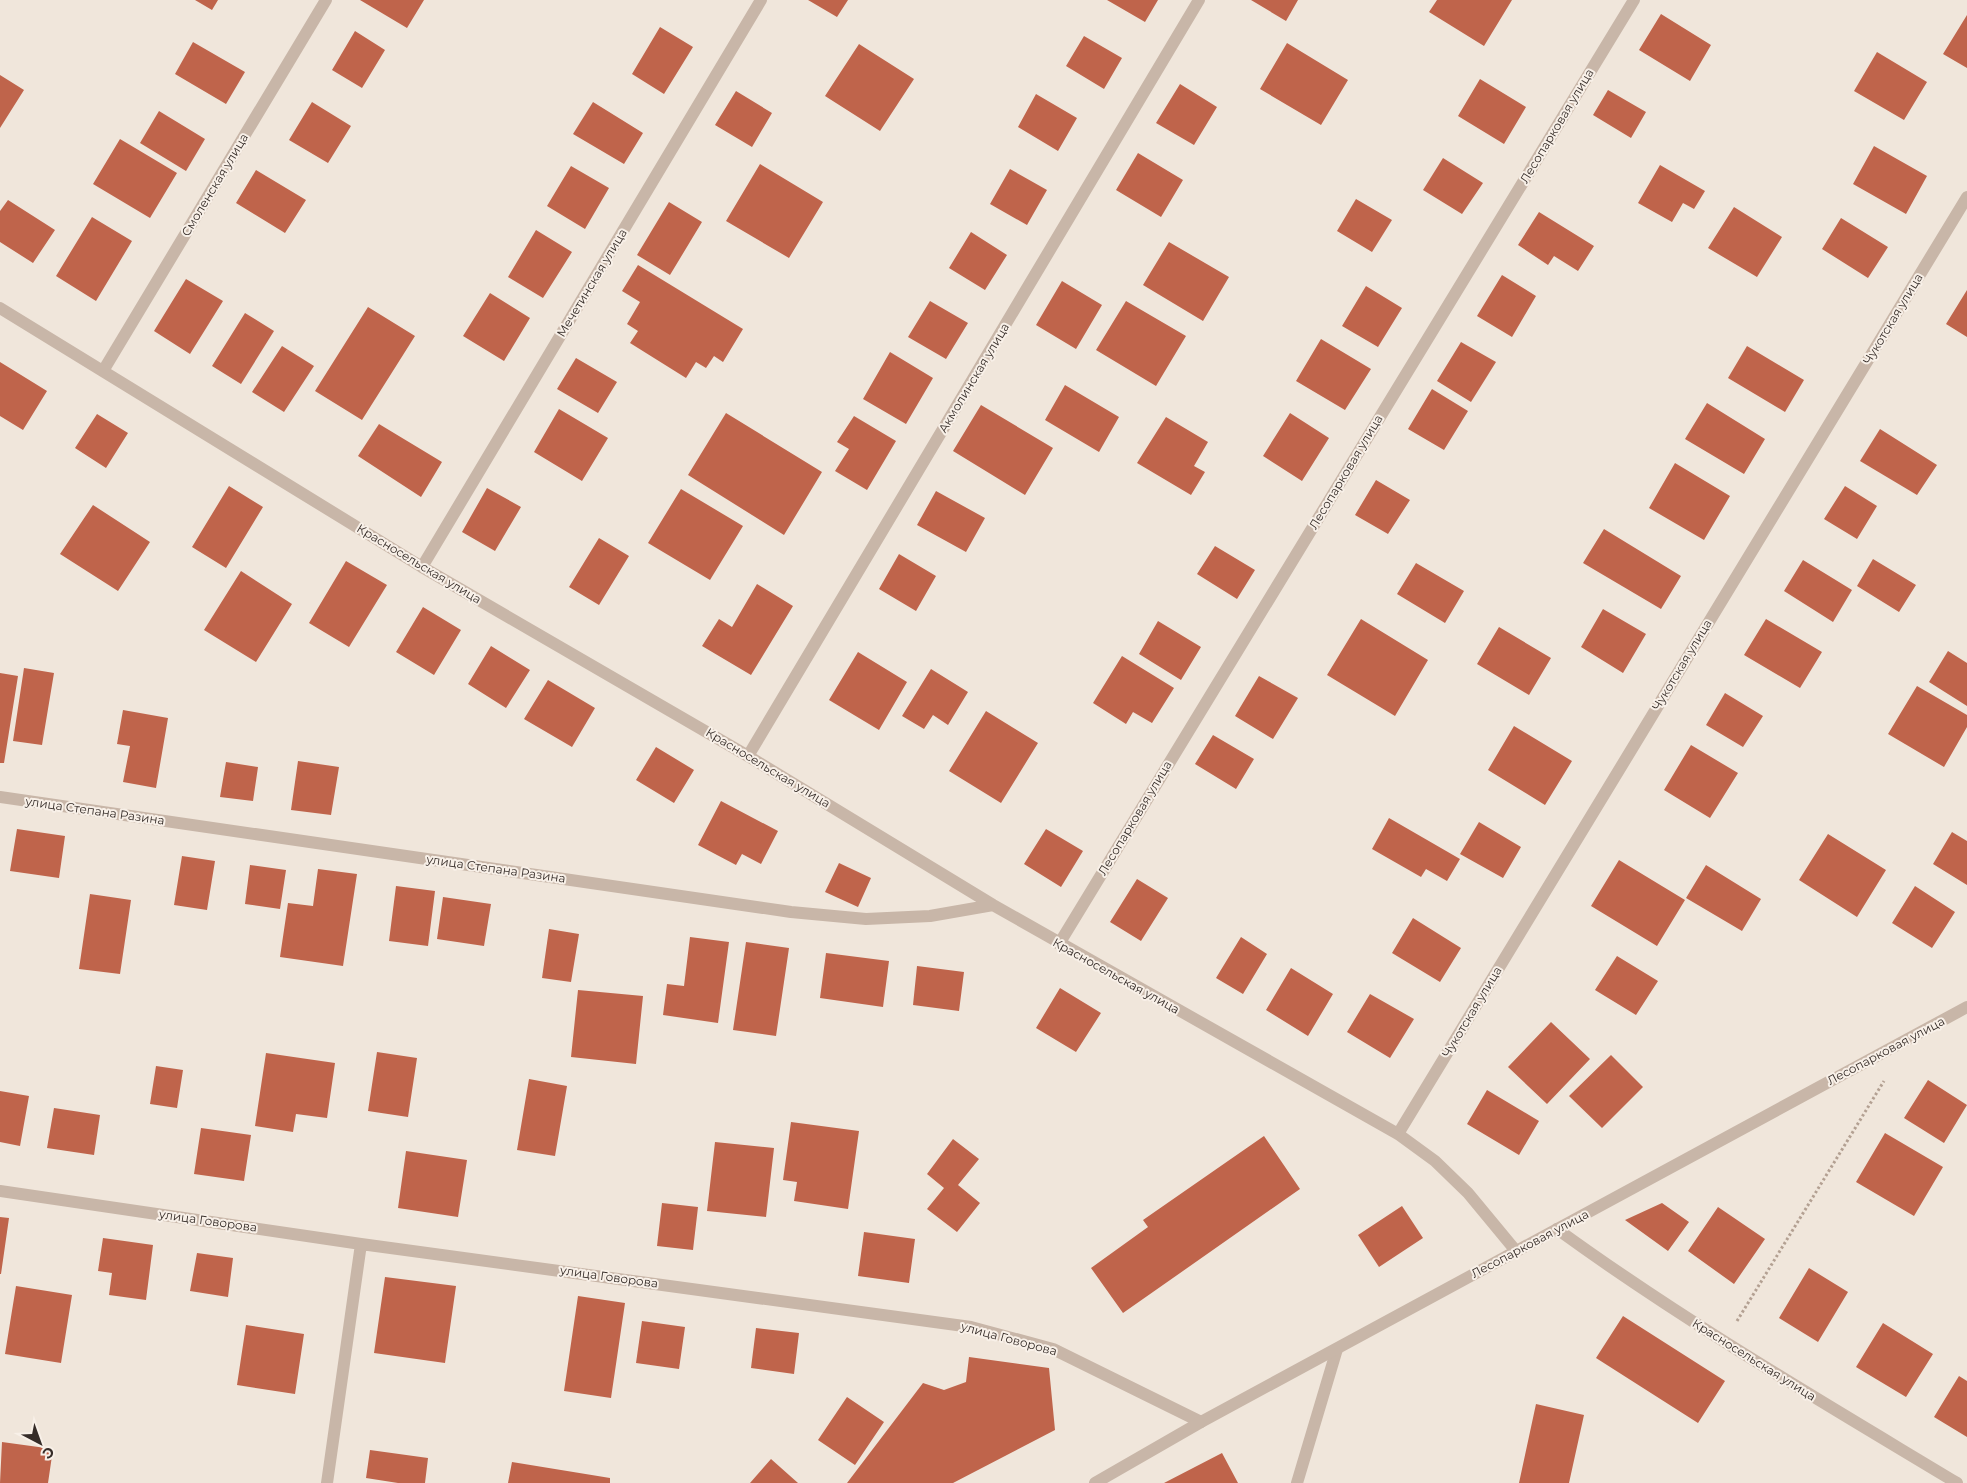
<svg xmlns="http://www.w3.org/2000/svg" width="1967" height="1483" font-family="Montserrat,sans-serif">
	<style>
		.building { fill: #bf644b }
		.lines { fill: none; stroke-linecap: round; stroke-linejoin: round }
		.path { stroke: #b3a092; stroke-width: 3; stroke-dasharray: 2.5 2.5; stroke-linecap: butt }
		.service { stroke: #c8b6a8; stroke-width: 12 }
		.minor { stroke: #c8b6a8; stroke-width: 12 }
		.tertiary { stroke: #c8b6a8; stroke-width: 12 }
		.labels { text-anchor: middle; stroke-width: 4; stroke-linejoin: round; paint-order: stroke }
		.street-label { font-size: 12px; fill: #352c28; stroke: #f8f0e8 }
	</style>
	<rect width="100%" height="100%" fill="#f0e6db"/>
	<path class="building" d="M 195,0 L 218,0 L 212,10 Z
		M 360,0 L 424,0 L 407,28 Z
		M 808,0 L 848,0 L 837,17 Z
		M 1107,0 L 1158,0 L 1145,22 Z
		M 1251,0 L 1298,0 L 1286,21 Z
		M 1437,0 L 1512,0 L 1484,46 L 1429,12 Z
		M 1661,14 L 1711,45 L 1690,81 L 1639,50 Z
		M 1967,15 L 1967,68 L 1943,54 Z
		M 660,27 L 693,47 L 664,94 L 632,74 Z
		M 355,31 L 385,50 L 362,88 L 332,70 Z
		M 1084,36 L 1122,58 L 1104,89 L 1066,66 Z
		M 193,42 L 245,72 L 226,104 L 175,74 Z
		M 1287,43 L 1348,80 L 1321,125 L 1260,89 Z
		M 859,44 L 914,79 L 880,131 L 825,96 Z
		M 1877,52 L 1927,82 L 1904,120 L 1854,91 Z
		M 0,75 L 24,90 L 0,128 Z
		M 1480,79 L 1526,107 L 1504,144 L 1458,116 Z
		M 1180,84 L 1217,107 L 1194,145 L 1156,123 Z
		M 1608,90 L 1646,112 L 1631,138 L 1593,115 Z
		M 736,91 L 772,113 L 752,147 L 715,125 Z
		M 1036,94 L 1077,118 L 1058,151 L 1018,127 Z
		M 312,102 L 351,126 L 328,163 L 289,140 Z
		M 593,102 L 643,133 L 624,164 L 573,134 Z
		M 159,111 L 205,139 L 186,171 L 140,143 Z
		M 120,139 L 177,173 L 150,218 L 93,184 Z
		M 1874,146 L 1927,176 L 1906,214 L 1853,184 Z
		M 1138,153 L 1183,180 L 1161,217 L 1116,190 Z
		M 1443,158 L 1483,183 L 1462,214 L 1423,190 Z
		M 760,164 L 823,202 L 789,258 L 726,221 Z
		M 1660,165 L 1705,191 L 1694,209 L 1683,203 L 1672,222 L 1638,203 Z
		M 571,166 L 609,188 L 585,229 L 547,206 Z
		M 1010,169 L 1047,190 L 1027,225 L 990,204 Z
		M 256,170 L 306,200 L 285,233 L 236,203 Z
		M 1356,199 L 1392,220 L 1372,252 L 1337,231 Z
		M 8,200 L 55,230 L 33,263 L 0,242 L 0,211 Z
		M 669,202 L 702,222 L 670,275 L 637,255 Z
		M 1734,207 L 1782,237 L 1757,277 L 1708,248 Z
		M 1539,212 L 1594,246 L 1578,271 L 1554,256 L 1548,265 L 1518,245 Z
		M 92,217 L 132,241 L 96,301 L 56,276 Z
		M 1841,218 L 1888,247 L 1868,278 L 1822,249 Z
		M 536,230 L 572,252 L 543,298 L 508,277 Z
		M 971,232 L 1007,255 L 985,290 L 949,268 Z
		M 1169,242 L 1229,277 L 1203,321 L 1143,285 Z
		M 638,265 L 743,329 L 723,362 L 714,356 L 706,368 L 696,362 L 686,378 L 630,343 L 638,331 L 627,324 L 640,302 L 622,291 Z
		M 1502,275 L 1536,296 L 1512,337 L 1477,316 Z
		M 186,279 L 223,301 L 190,354 L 154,331 Z
		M 1062,281 L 1102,305 L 1076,349 L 1036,325 Z
		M 1366,286 L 1402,308 L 1378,347 L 1342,326 Z
		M 1967,290 L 1967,337 L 1946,324 Z
		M 490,293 L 530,318 L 504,361 L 463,336 Z
		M 930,301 L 968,323 L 946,359 L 908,337 Z
		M 1126,301 L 1186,336 L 1156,386 L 1096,350 Z
		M 368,307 L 415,336 L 362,420 L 315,391 Z
		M 245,313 L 274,331 L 241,384 L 212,366 Z
		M 1321,339 L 1371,369 L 1345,410 L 1296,381 Z
		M 1461,342 L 1496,362 L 1471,402 L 1437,381 Z
		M 282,346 L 314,366 L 284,412 L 252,392 Z
		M 1747,346 L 1804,380 L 1785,412 L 1728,378 Z
		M 890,352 L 933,378 L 906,424 L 863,399 Z
		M 576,358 L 617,382 L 598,413 L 557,389 Z
		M 0,362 L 47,391 L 23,430 L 0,416 Z
		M 1065,385 L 1119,417 L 1099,452 L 1045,420 Z
		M 1432,389 L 1468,411 L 1444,450 L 1408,429 Z
		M 1707,403 L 1765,439 L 1744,474 L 1685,439 Z
		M 981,405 L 1053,448 L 1025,495 L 953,451 Z
		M 559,409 L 608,438 L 582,481 L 534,452 Z
		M 726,413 L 822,472 L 784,535 L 688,475 Z
		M 1290,413 L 1329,438 L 1302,481 L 1263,456 Z
		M 97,414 L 128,433 L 106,468 L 75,448 Z
		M 854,416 L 896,441 L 867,490 L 835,471 L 849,449 L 837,442 Z
		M 1166,417 L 1208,442 L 1194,466 L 1205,472 L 1191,495 L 1137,463 Z
		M 379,424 L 442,462 L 421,497 L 358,456 Z
		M 1880,429 L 1937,465 L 1917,495 L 1860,461 Z
		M 1675,463 L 1730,496 L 1704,540 L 1649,508 Z
		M 1376,480 L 1410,500 L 1388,534 L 1355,515 Z
		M 229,486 L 263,507 L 226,568 L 192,547 Z
		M 1845,486 L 1877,506 L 1857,539 L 1824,519 Z
		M 487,488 L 521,507 L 495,551 L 462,532 Z
		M 681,489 L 743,526 L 710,580 L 648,543 Z
		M 936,491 L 985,518 L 966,552 L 917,525 Z
		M 93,505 L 150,542 L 118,591 L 60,554 Z
		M 1604,529 L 1681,576 L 1661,609 L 1583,563 Z
		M 599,538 L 629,556 L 599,605 L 569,587 Z
		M 1215,546 L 1255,570 L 1237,599 L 1197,574 Z
		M 899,554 L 936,576 L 916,611 L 879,589 Z
		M 1873,559 L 1916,585 L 1899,612 L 1857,586 Z
		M 1803,560 L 1852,590 L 1833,622 L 1784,591 Z
		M 346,561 L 387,585 L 349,647 L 309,623 Z
		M 1416,563 L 1464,591 L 1445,623 L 1397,594 Z
		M 241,571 L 292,604 L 256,662 L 204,630 Z
		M 757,584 L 793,606 L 751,675 L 702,646 L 719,619 L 732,627 Z
		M 423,607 L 461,630 L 434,675 L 396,652 Z
		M 1603,609 L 1646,634 L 1623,673 L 1581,647 Z
		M 1361,619 L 1428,660 L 1395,716 L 1327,675 Z
		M 1766,619 L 1822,652 L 1800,688 L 1744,655 Z
		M 1158,621 L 1201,647 L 1181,680 L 1139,654 Z
		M 1499,627 L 1551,658 L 1529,695 L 1477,664 Z
		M 491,646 L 530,670 L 506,708 L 468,684 Z
		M 1948,651 L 1967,663 L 1967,706 L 1929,682 Z
		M 858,652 L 907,682 L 879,730 L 829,700 Z
		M 1122,656 L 1174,688 L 1152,723 L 1133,712 L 1126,724 L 1093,703 Z
		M 24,668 L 54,673 L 42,745 L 13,741 Z
		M 931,669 L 968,692 L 948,725 L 933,715 L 924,729 L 902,716 Z
		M 0,673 L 18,676 L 4,763 L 0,763 Z
		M 1259,676 L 1298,698 L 1273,739 L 1235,716 Z
		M 548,680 L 595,708 L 572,747 L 524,719 Z
		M 1917,686 L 1967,715 L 1967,727 L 1944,767 L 1888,734 Z
		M 1725,693 L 1763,716 L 1743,747 L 1706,725 Z
		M 123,710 L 168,718 L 156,788 L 123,782 L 130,746 L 117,744 Z
		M 986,711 L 1038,743 L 1001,803 L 949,771 Z
		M 1514,726 L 1572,761 L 1545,805 L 1488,770 Z
		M 1213,735 L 1254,759 L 1236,789 L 1195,764 Z
		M 1691,745 L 1738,773 L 1710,818 L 1664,790 Z
		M 656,747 L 694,770 L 674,803 L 636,780 Z
		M 298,761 L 339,767 L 331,815 L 291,810 Z
		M 226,762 L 258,767 L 253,801 L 220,797 Z
		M 721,801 L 778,831 L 761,864 L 742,854 L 736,865 L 698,845 Z
		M 1389,818 L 1460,859 L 1447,881 L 1426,869 L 1421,877 L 1372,849 Z
		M 1479,822 L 1521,847 L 1503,878 L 1460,854 Z
		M 17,829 L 65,836 L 59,878 L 10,871 Z
		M 1046,829 L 1083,851 L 1061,887 L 1024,864 Z
		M 1952,832 L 1967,841 L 1967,885 L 1933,864 Z
		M 1828,834 L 1886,870 L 1857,917 L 1799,880 Z
		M 182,856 L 215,861 L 207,910 L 174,905 Z
		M 1619,860 L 1685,900 L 1657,946 L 1591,906 Z
		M 839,863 L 871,878 L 858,907 L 825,892 Z
		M 250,865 L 286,870 L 280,909 L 245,904 Z
		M 1706,865 L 1761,899 L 1742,931 L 1686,898 Z
		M 318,869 L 357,874 L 343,966 L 280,957 L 288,903 L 313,906 Z
		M 1137,879 L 1168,898 L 1141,941 L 1110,922 Z
		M 396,886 L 435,891 L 428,946 L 389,941 Z
		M 1915,886 L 1955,912 L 1932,948 L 1892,923 Z
		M 90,894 L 131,900 L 120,974 L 79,969 Z
		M 443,897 L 491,904 L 484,946 L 437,939 Z
		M 1413,918 L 1461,948 L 1440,982 L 1392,953 Z
		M 549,929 L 579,934 L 571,982 L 542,978 Z
		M 690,937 L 729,942 L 718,1023 L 663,1015 L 667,984 L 684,986 Z
		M 1241,937 L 1267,954 L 1243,994 L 1216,978 Z
		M 746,942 L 789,948 L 776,1036 L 733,1030 Z
		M 826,953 L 889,961 L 883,1007 L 820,998 Z
		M 1617,956 L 1658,981 L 1636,1015 L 1595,990 Z
		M 917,966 L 964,972 L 959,1011 L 913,1005 Z
		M 1291,968 L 1333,994 L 1308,1036 L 1266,1010 Z
		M 1060,988 L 1101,1013 L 1076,1052 L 1036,1028 Z
		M 578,990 L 643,996 L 636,1064 L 571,1057 Z
		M 1370,994 L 1414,1019 L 1390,1058 L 1347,1032 Z
		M 1551,1022 L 1590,1059 L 1547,1104 L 1508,1067 Z
		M 377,1052 L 417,1058 L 408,1117 L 368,1111 Z
		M 266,1053 L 335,1063 L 327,1118 L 296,1114 L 293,1132 L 255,1126 Z
		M 1611,1055 L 1643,1087 L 1602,1128 L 1569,1096 Z
		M 156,1066 L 183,1070 L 177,1108 L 150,1104 Z
		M 529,1079 L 567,1086 L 555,1156 L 517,1150 Z
		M 1928,1080 L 1967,1105 L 1944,1143 L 1904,1118 Z
		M 1487,1090 L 1539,1121 L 1519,1155 L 1467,1124 Z
		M 0,1091 L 29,1096 L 20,1146 L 0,1142 Z
		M 54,1108 L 100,1115 L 94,1155 L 47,1148 Z
		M 791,1122 L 859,1131 L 848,1209 L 794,1201 L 797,1182 L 783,1180 Z
		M 201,1128 L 251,1135 L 244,1181 L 194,1174 Z
		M 1885,1133 L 1943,1167 L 1914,1216 L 1856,1182 Z
		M 1264,1136 L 1300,1189 L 1123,1313 L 1091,1268 L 1148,1227 L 1143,1220 Z
		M 953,1139 L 979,1159 L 958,1185 L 980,1203 L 957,1232 L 927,1209 L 944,1188 L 927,1174 Z
		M 715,1142 L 774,1148 L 766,1217 L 707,1211 Z
		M 406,1151 L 467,1160 L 458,1217 L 398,1208 Z
		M 662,1203 L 698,1207 L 693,1250 L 657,1246 Z
		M 1662,1203 L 1689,1222 L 1668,1251 L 1625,1220 Z
		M 1402,1206 L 1423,1238 L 1379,1267 L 1358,1235 Z
		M 1718,1207 L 1765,1239 L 1734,1284 L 1688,1251 Z
		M 0,1217 L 9,1218 L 1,1274 L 0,1274 Z
		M 864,1232 L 915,1239 L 909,1283 L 858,1276 Z
		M 103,1238 L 153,1245 L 146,1300 L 109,1295 L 112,1273 L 98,1271 Z
		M 197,1253 L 233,1258 L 228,1297 L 190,1291 Z
		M 1809,1268 L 1848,1292 L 1818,1342 L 1779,1318 Z
		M 385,1277 L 456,1286 L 445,1363 L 374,1353 Z
		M 16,1286 L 72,1295 L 61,1363 L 5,1354 Z
		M 578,1296 L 625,1303 L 611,1398 L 564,1391 Z
		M 1623,1316 L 1725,1381 L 1698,1423 L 1596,1358 Z
		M 642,1321 L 685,1327 L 679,1369 L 636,1363 Z
		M 1883,1323 L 1933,1354 L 1906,1397 L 1856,1367 Z
		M 246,1325 L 304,1334 L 295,1394 L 237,1385 Z
		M 756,1328 L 799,1333 L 794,1374 L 751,1368 Z
		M 969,1357 L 1049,1368 L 1055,1430 L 953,1483 L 847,1483 L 923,1383 L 944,1390 L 966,1382 Z
		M 1959,1376 L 1967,1381 L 1967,1437 L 1934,1417 Z
		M 847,1397 L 884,1422 L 855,1465 L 818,1440 Z
		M 1536,1404 L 1584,1415 L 1569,1483 L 1519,1483 Z
		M 2,1442 L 53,1449 L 48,1483 L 0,1483 Z
		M 370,1450 L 428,1458 L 425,1483 L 398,1483 L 366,1478 Z
		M 1222,1453 L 1238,1483 L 1164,1483 Z
		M 771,1459 L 798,1483 L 750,1483 Z
		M 512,1462 L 610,1478 L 610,1483 L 508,1483 Z"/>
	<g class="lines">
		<path class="path" d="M 1737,1321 L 1884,1081"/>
		<path class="service" d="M 1297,1483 L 1337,1349"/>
		<path class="minor" d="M 0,308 L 422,567 L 748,756 L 993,905 L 1398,1134 L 1435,1161 L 1468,1193 L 1516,1251
			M 103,371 L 326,0
			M 422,567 L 761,0
			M 748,756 L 1199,0
			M 0,797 L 791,912 L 866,919 L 930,916 L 993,905
			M 1059,944 L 1634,0
			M 1398,1134 L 1967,197
			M 0,1191 L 361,1244 L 971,1327 L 1053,1349 L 1201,1422
			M 1557,1229 C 1685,1322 1821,1401 1957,1483
			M 327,1483 L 361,1244"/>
		<path class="tertiary" d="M 1095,1483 L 1201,1422 L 1967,1007"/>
	</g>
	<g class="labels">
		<g class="street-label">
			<text transform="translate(1557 126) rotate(-59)" y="4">Лесопарковая улица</text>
			<text transform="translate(215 185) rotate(-59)" y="4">Смоленская улица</text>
			<text transform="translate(592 283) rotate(-59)" y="4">Мечетинская улица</text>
			<text transform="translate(1893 319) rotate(-59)" y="4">Чукотская улица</text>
			<text transform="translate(974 378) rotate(-59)" y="4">Акмолинская улица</text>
			<text transform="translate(1346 472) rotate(-59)" y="4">Лесопарковая улица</text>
			<text transform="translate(419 564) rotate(31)" y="4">Красносельская улица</text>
			<text transform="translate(1682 665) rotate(-59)" y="4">Чукотская улица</text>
			<text transform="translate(768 768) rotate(31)" y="4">Красносельская улица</text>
			<text transform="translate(95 811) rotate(8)" y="4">улица Степана Разина</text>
			<text transform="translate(1135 818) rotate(-59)" y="4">Лесопарковая улица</text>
			<text transform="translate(496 869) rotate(8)" y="4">улица Степана Разина</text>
			<text transform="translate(1116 976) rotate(29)" y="4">Красносельская улица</text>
			<text transform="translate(1472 1012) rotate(-59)" y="4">Чукотская улица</text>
			<text transform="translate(1886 1051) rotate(-28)" y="4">Лесопарковая улица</text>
			<text transform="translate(208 1221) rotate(8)" y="4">улица Говорова</text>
			<text transform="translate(1530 1244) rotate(-28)" y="4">Лесопарковая улица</text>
			<text transform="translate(609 1277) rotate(8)" y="4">улица Говорова</text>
			<text transform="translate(1009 1339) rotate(15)" y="4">улица Говорова</text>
			<text transform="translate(1754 1360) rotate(32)" y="4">Красносельская улица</text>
		</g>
	</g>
	<g transform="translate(40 1443) rotate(139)" stroke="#f8f0e8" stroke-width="4" paint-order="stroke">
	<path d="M0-4L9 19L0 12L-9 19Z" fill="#352c28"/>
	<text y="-8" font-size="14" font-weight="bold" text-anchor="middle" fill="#352c28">С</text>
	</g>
</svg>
